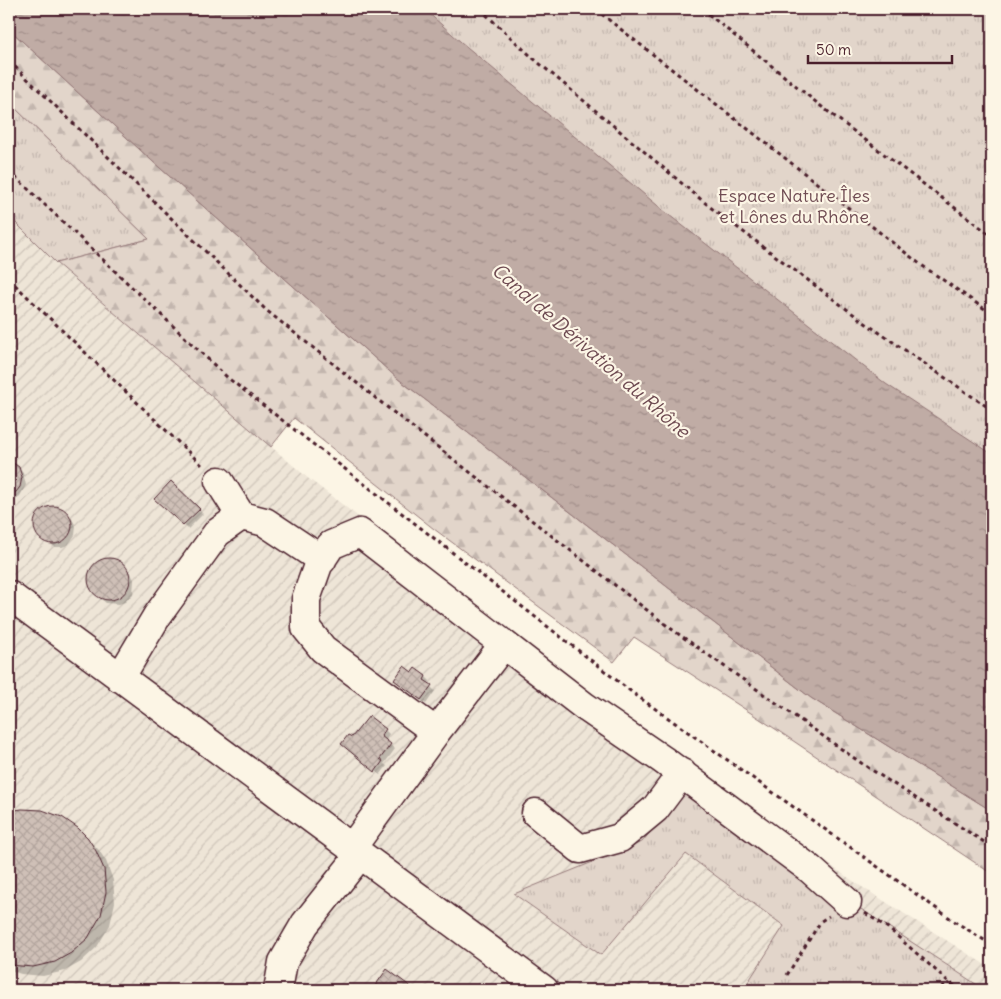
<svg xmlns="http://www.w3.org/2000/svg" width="1001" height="999" font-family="Delius,sans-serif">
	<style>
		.industrial { fill: url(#industrial-furrows) }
		.grass { fill: url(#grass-tufts); stroke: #967a7a }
		.forest { fill: url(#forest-firs); stroke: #967a7a }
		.water { fill: url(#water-ripples); stroke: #917474 }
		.shadow { fill: #0003 }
		.building { fill: url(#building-cross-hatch); stroke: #4a1f2b }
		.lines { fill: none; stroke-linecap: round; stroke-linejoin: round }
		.minor-casing { stroke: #4a1f2b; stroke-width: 31 }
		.path { stroke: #4a1f2b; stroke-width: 3; stroke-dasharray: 4 4; stroke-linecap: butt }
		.minor { stroke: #fcf5e5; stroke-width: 28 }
		.labels { text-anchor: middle; stroke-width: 4.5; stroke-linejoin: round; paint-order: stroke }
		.park-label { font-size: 18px; fill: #704c53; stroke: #fcf5e5 }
		.water-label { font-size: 19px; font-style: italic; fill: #6d4950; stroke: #fcf5e5 }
	</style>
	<defs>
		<pattern id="industrial-furrows" width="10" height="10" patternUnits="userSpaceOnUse" patternTransform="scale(1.25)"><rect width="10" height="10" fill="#eee5d7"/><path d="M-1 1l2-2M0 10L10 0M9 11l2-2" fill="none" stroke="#cec4b9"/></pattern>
		<pattern id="grass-tufts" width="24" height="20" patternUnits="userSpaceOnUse" patternTransform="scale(1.25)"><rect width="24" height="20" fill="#e2d5ca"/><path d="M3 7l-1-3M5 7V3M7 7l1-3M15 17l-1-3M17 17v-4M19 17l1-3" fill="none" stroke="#c3b6ae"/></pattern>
		<pattern id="forest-firs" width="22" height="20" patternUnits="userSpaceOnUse" patternTransform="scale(1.25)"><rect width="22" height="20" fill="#e2d5ca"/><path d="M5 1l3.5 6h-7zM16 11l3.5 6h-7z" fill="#c3b6ae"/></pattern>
		<pattern id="water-ripples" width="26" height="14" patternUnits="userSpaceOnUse" patternTransform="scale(1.25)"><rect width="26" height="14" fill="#c0aca5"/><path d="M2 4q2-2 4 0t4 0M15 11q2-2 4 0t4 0" fill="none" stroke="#9e8b87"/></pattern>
		<pattern id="building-cross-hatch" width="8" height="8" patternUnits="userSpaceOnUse" patternTransform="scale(1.25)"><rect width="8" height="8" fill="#cfc0b7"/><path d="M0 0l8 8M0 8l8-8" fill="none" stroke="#b3a59e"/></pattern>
	</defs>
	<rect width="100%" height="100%" fill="#fcf5e5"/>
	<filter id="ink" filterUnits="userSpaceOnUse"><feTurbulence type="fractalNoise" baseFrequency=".02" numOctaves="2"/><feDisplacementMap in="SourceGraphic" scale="10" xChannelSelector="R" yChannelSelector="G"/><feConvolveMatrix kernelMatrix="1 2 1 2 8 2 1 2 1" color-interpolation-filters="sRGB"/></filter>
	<g filter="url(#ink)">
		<path class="industrial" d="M 9,216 L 56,263 L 309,479 L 684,766 L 862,887 L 992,969 L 992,990 L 9,990 Z"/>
		<path class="grass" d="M 266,9 L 992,9 L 992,643 Z
			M 9,102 L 149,239 L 56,263 L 9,216 Z
			M 685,790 L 820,889 L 861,909 L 985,990 L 743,990 L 784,926 L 686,854 L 601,955 L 514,894 L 642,842 Z"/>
		<path class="forest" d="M 9,29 L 151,160 L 397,378 L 811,698 L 992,811 L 992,874 L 777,730 L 634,637 L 614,662 L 434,529 L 294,418 L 271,447 L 56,263 L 149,239 L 9,102 Z"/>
		<path class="water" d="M 9,9 L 424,9 L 461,42 L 669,215 L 886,384 L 992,454 L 992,811 L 811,698 L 397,378 L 151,160 L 9,29 Z"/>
		<path class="shadow" d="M 9,462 L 13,463 L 23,473 L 26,485 L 20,496 L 16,499 L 9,500 Z
			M 171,483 L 203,514 L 188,529 L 156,499 Z
			M 55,507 L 62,510 L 67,514 L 72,519 L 76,526 L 75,535 L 68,545 L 62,547 L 55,547 L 44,539 L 36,529 L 36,522 L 38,516 L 44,510 Z
			M 105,560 L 114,560 L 120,562 L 131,573 L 134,580 L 133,594 L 125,602 L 119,604 L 106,603 L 100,598 L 95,593 L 90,584 L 90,576 L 92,570 L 98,563 Z
			M 426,677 L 430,681 L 428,684 L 435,691 L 426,704 L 395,680 Z
			M 385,730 L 389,734 L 385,741 L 395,749 L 384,764 L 387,766 L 380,775 L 347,749 L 352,739 Z
			M 22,810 L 77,829 L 98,849 L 106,861 L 113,880 L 115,902 L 110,925 L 97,947 L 81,962 L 65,971 L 43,976 L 21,974 L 9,970 L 9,812 Z"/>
		<path class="building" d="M 9,460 L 19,467 L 22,477 L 20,487 L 16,492 L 9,496 Z
			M 171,481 L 200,509 L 183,525 L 154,499 Z
			M34 525a19 19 0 1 1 38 0a19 19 0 1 1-38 0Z
			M88 579a21 21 0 1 1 42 0a21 21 0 1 1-42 0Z
			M 404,666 L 412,672 L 415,668 L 426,676 L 424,680 L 432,685 L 421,700 L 394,680 Z
			M 369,716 L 386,729 L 381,736 L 391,744 L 380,759 L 383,761 L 375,772 L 341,744 L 348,735 L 352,737 Z
			M 22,809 L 42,810 L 62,817 L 78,828 L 88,838 L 96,851 L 104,869 L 106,892 L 101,915 L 88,938 L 71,953 L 55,962 L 33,967 L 9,965 L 9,811 Z
			M 387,969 L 415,990 L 372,990 Z"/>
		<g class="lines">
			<g class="minor-casing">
				<path id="minor" d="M 219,481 L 241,516
					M 9,595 L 544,990
					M 120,678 L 157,616 L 217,533 L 241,516 L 265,522 L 322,560
					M 436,732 L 323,649 L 306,628 L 306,599 L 318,565 L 331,545 L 360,533 L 584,706 L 663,760 L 810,869 L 847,902
					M 536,813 L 580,849 L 620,838 L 655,809 L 682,773
					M 351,849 L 436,732 L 504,644
					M 278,990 L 283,962 L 305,924 L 360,855"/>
			</g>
			<path class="path" d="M 480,9 L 533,58 L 710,207 L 864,322 L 992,410
				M 595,9 L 920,264 L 992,314
				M 702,9 L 822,107 L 992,236
				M 9,61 L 266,310 L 403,420 L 670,628 L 864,765 L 992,847
				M 9,171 L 228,378 L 633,693 L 954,921 L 992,945
				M 9,279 L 204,467
				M 865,913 L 888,928 L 950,983 L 962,990
				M 787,975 L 821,921 L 829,916
				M 934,990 L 950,983"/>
			<use href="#minor" class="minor"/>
		</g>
	</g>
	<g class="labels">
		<g class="park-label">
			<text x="794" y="202">Espace Nature Îles<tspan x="794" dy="21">et Lônes du Rhône</tspan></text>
		</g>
		<g class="water-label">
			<text transform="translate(591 350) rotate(41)" y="7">Canal de Dérivation du Rhône</text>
		</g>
	</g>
	<rect width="1001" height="999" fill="none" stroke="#fcf5e5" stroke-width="30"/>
	<rect x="15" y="15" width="971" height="969" fill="none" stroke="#4a1f2b" stroke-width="2" filter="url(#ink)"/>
	<path d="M808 55v8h144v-8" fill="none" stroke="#4a1f2b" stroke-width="2.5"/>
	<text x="816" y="55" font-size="15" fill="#4a1f2b" stroke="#fcf5e5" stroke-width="4" paint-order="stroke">50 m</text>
</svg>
